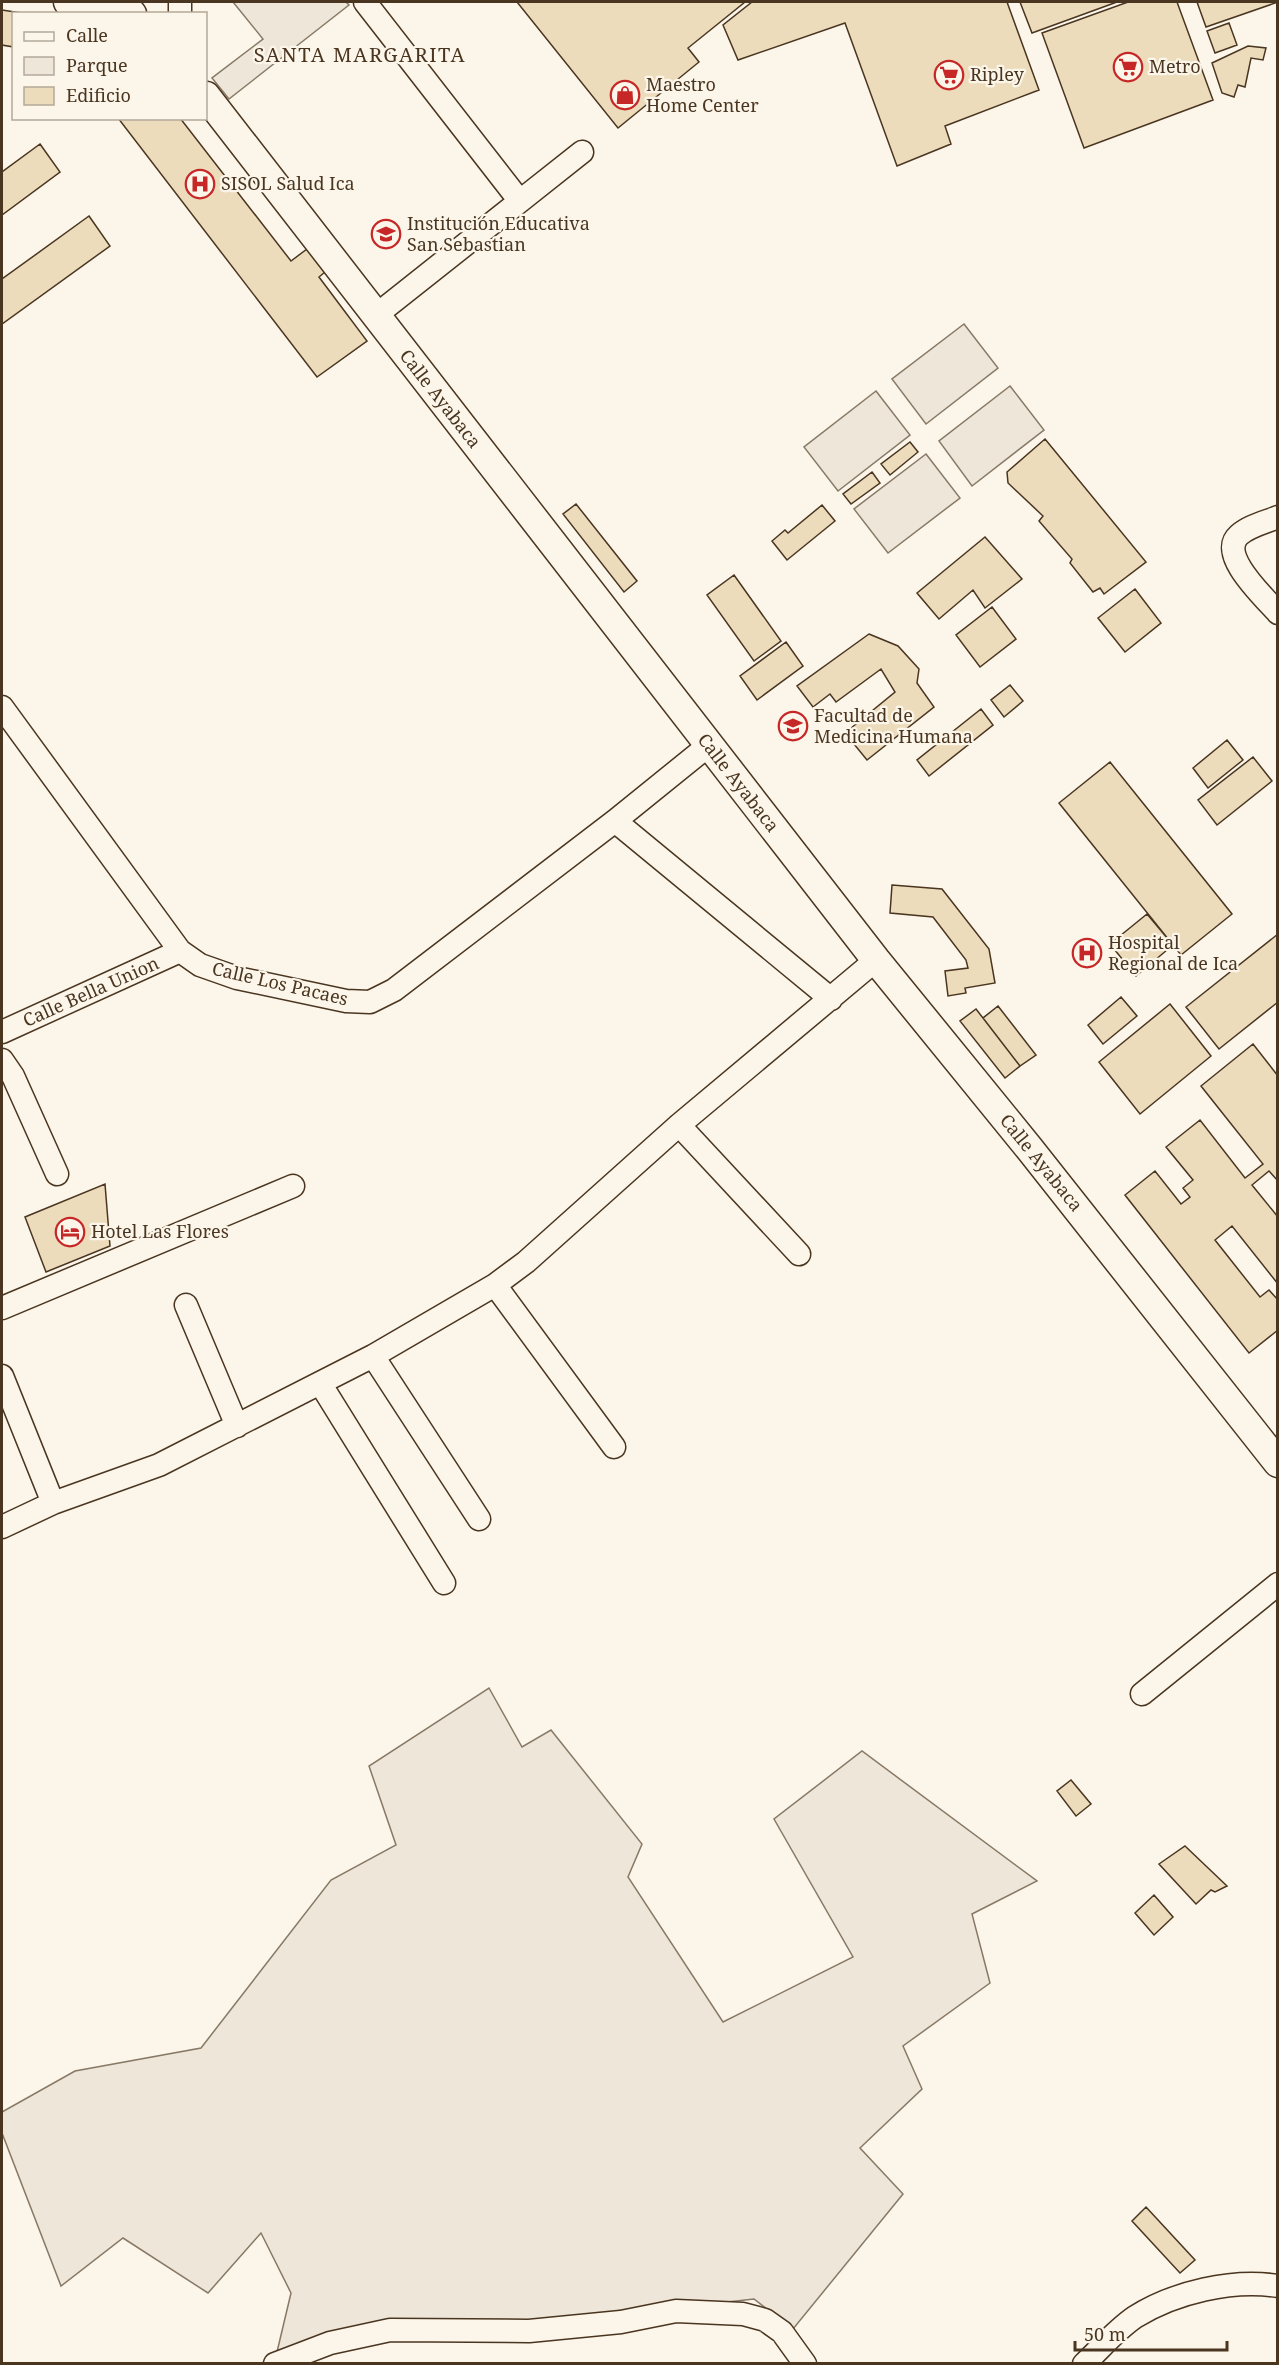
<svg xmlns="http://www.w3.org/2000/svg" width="1279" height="2365" font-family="'Noto Serif',serif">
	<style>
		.green { fill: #ede6d9; stroke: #887966; stroke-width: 1.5 }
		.building { fill: #ecdcbc; stroke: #4a3520; stroke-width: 1.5 }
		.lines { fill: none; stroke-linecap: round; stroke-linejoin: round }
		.minor-casing { stroke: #4a3520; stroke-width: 25 }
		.major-casing { stroke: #4a3520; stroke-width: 31 }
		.minor { stroke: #fbf6e9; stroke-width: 22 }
		.major { stroke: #fbf6e9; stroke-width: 28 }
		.labels { text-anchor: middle; stroke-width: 4.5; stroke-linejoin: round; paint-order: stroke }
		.poi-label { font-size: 18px; fill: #4a3520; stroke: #fbf6e9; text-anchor: start }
		.street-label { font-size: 18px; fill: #4a3520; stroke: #fbf6e9 }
		.neighbourhood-label { font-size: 20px; letter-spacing: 1.5px; fill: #4a3520; stroke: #fbf6e9 }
	</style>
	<rect width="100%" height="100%" fill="#fbf6e9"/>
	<path class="green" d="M 233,2 L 346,2 L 349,5 L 229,99 L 212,78 L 263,39 Z
		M 964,324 L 998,368 L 926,424 L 892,379 Z
		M 1010,386 L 1044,430 L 972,486 L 939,441 Z
		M 876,391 L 910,435 L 838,491 L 804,447 Z
		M 926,454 L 960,498 L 888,553 L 854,509 Z
		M 489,1688 L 522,1747 L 551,1730 L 642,1844 L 628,1877 L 723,2022 L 853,1957 L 774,1819 L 862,1751 L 1037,1881 L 972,1914 L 990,1983 L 903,2046 L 922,2089 L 860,2148 L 903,2194 L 793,2329 L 754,2299 L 277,2352 L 291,2293 L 261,2233 L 208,2293 L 123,2238 L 61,2286 L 2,2133 L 2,2112 L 75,2071 L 201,2048 L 331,1880 L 396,1845 L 369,1766 Z"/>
	<path class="building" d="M 517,2 L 745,2 L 688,48 L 699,62 L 618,128 Z
		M 752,2 L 1007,2 L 1039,90 L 945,126 L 951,144 L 897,166 L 845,23 L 738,60 L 723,25 Z
		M 1020,2 L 1117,2 L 1032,33 Z
		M 1128,2 L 1177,2 L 1213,100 L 1084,148 L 1042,33 Z
		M 1197,2 L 1278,2 L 1206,27 Z
		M 2,10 L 28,14 L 14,14 L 14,47 L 2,45 Z
		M 1229,23 L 1237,45 L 1215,53 L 1207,31 Z
		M 1248,46 L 1266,48 L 1263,60 L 1251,58 L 1245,87 L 1238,85 L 1234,97 L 1222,93 L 1212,63 Z
		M 118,118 L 180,118 L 291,261 L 307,249 L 325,272 L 319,277 L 367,341 L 317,377 Z
		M 40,144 L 60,172 L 2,215 L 2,172 Z
		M 89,216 L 110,246 L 2,324 L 2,279 Z
		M 1045,439 L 1146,562 L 1104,594 L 1100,588 L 1093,592 L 1070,563 L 1072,559 L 1039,521 L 1043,516 L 1008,483 L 1007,472 Z
		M 910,442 L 918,452 L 890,475 L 881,464 Z
		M 872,472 L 880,483 L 851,504 L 843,494 Z
		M 576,504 L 637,581 L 624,592 L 563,514 Z
		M 822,505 L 835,521 L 787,560 L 772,541 L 785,530 L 788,533 Z
		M 985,537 L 1022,579 L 985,608 L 973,590 L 939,619 L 917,593 Z
		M 734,575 L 781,641 L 754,661 L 707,595 Z
		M 1135,589 L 1161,623 L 1125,652 L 1098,618 Z
		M 992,607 L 1016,639 L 980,667 L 956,635 Z
		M 869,634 L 898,646 L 919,669 L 917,683 L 934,707 L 867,760 L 845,733 L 895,692 L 881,669 L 836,702 L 830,694 L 813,707 L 797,686 Z
		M 786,642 L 803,666 L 757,700 L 740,676 Z
		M 1010,685 L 1023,701 L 1004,717 L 991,700 Z
		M 981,709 L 993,725 L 929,776 L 917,760 Z
		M 1227,740 L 1243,760 L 1208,788 L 1193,768 Z
		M 1253,757 L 1272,781 L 1217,825 L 1198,800 Z
		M 1110,762 L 1232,914 L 1181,955 L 1059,803 Z
		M 892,885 L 942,889 L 989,949 L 995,983 L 965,988 L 966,993 L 948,996 L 945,971 L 968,968 L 966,960 L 933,917 L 890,913 Z
		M 1147,914 L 1173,945 L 1136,976 L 1110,944 Z
		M 1278,934 L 1278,1002 L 1219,1049 L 1186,1007 Z
		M 1121,997 L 1137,1016 L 1103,1044 L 1088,1025 Z
		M 1170,1004 L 1211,1056 L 1140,1114 L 1099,1062 Z
		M 998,1006 L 1036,1055 L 1020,1066 L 983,1018 Z
		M 976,1009 L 1020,1066 L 1005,1078 L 960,1021 Z
		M 1253,1044 L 1278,1076 L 1278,1181 L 1269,1171 L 1252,1185 L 1278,1217 L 1278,1284 L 1232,1226 L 1215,1240 L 1260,1297 L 1269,1290 L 1278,1300 L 1278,1330 L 1249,1353 L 1125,1195 L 1155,1171 L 1181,1204 L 1190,1197 L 1183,1188 L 1193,1180 L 1166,1147 L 1200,1120 L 1245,1178 L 1263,1164 L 1201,1086 Z
		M 105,1184 L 110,1246 L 46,1272 L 25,1217 Z
		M 1071,1780 L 1091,1804 L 1076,1816 L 1057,1791 Z
		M 1185,1846 L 1227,1886 L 1215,1892 L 1211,1890 L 1196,1904 L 1159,1864 Z
		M 1154,1895 L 1173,1917 L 1154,1935 L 1135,1913 Z
		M 1146,2207 L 1195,2260 L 1180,2273 L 1132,2221 Z"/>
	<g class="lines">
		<g class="minor-casing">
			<path id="minor" d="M 365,2 L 519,200
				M 180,14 L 180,2
				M 375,316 L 582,152
				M 1278,517 C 1266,522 1249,526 1239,535 C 1217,554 1264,597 1278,613
				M 2,707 L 180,951 L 200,965 L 237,978 L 346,1001 L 370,1002 L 394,990 L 615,821 L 709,745
				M 615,821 L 831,999
				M 2,1032 L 180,951
				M 2,1060 L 13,1076 L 57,1174
				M 679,1125 L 799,1254
				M 495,1285 L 614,1447
				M 186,1305 L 237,1426
				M 2,1308 L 293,1186
				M 373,1356 L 479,1519
				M 2,1376 L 53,1503
				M 320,1383 L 444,1583
				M 2,1527 L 53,1503 L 159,1465 L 373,1356 L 495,1285 L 526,1262 L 679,1125 L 876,960
				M 1142,1694 L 1278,1584
				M 275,2364 L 330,2343 L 390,2330 L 529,2331 L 621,2322 L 676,2311 L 743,2314 L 765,2320 L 782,2332 L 805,2364
				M 1084,2364 C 1101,2348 1116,2330 1135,2317 C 1175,2292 1232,2279 1278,2286"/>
		</g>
		<g class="major-casing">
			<path id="major" d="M 68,2 L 106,14
				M 122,2 L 132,14
				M 206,96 L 876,960 L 1029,1148 L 1278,1463"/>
		</g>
		<use href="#minor" class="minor"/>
		<use href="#major" class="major"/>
	</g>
	<defs>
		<g id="supermarket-ring" transform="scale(1.5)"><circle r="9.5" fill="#fbf6e9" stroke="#c62828" stroke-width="1.5"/><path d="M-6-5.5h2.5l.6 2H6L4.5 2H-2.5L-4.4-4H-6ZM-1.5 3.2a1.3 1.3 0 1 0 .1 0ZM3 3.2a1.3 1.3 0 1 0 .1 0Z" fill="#c62828"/></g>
		<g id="shop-ring" transform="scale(1.5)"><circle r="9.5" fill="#fbf6e9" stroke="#c62828" stroke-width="1.5"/><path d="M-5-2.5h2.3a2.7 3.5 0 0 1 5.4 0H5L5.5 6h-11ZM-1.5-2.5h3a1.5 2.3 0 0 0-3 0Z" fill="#c62828"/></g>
		<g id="hospital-ring" transform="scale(1.5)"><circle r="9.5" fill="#fbf6e9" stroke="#c62828" stroke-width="1.5"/><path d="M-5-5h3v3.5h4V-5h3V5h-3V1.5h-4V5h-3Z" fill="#c62828"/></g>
		<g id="school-ring" transform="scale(1.5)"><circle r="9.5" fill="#fbf6e9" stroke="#c62828" stroke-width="1.5"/><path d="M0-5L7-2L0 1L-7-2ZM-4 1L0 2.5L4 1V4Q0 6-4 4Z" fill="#c62828"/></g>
		<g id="hotel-ring" transform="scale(1.5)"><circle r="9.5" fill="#fbf6e9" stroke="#c62828" stroke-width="1.5"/><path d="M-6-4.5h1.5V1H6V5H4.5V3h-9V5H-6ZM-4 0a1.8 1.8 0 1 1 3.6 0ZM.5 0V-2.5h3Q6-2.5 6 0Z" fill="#c62828"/></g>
	</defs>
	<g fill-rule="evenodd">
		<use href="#supermarket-ring" x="1128" y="67"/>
		<use href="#supermarket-ring" x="949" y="75"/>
		<use href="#shop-ring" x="625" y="95"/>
		<use href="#hospital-ring" x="200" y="184"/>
		<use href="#school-ring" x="386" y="234"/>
		<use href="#school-ring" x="793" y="726"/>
		<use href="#hospital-ring" x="1087" y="953"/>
		<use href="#hotel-ring" x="70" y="1232"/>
	</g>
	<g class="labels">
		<g class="poi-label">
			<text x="1149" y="73">Metro</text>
			<text x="970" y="81">Ripley</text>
			<text x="646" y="91">Maestro<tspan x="646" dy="21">Home Center</tspan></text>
			<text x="221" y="190">SISOL Salud Ica</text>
			<text x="407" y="230">Institución Educativa<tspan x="407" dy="21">San Sebastian</tspan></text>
			<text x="814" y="722">Facultad de<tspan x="814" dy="21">Medicina Humana</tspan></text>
			<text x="1108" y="949">Hospital<tspan x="1108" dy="21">Regional de Ica</tspan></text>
			<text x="91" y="1238">Hotel Las Flores</text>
		</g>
		<g class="street-label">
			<text transform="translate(440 399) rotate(52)" y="6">Calle Ayabaca</text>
			<text transform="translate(738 783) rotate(52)" y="6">Calle Ayabaca</text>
			<text transform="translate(280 984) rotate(13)" y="6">Calle Los Pacaes</text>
			<text transform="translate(91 992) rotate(-24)" y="6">Calle Bella Union</text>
			<text transform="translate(1041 1163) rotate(51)" y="6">Calle Ayabaca</text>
		</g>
		<g class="neighbourhood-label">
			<text x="360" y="62">SANTA MARGARITA</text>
		</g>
	</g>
	<rect width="1279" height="2365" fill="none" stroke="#4a3520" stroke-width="6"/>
	<rect x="12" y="12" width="195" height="108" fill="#fbf6e9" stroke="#b4a999" stroke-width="1.5"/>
	<rect x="24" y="32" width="30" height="9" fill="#fbf6e9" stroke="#b4a999" stroke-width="1.5"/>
	<text x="66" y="42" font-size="18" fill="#4a3520">Calle</text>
	<rect x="24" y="57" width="30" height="18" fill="#ede6d9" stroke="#b4a999" stroke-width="1.5"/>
	<text x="66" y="72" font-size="18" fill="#4a3520">Parque</text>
	<rect x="24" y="87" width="30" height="18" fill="#ecdcbc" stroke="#b4a999" stroke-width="1.5"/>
	<text x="66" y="102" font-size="18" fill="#4a3520">Edificio</text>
	<path d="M1075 2341v9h152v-9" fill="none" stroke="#4a3520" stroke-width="3"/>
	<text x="1084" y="2341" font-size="18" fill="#4a3520" stroke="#fbf6e9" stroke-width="4.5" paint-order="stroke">50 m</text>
</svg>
